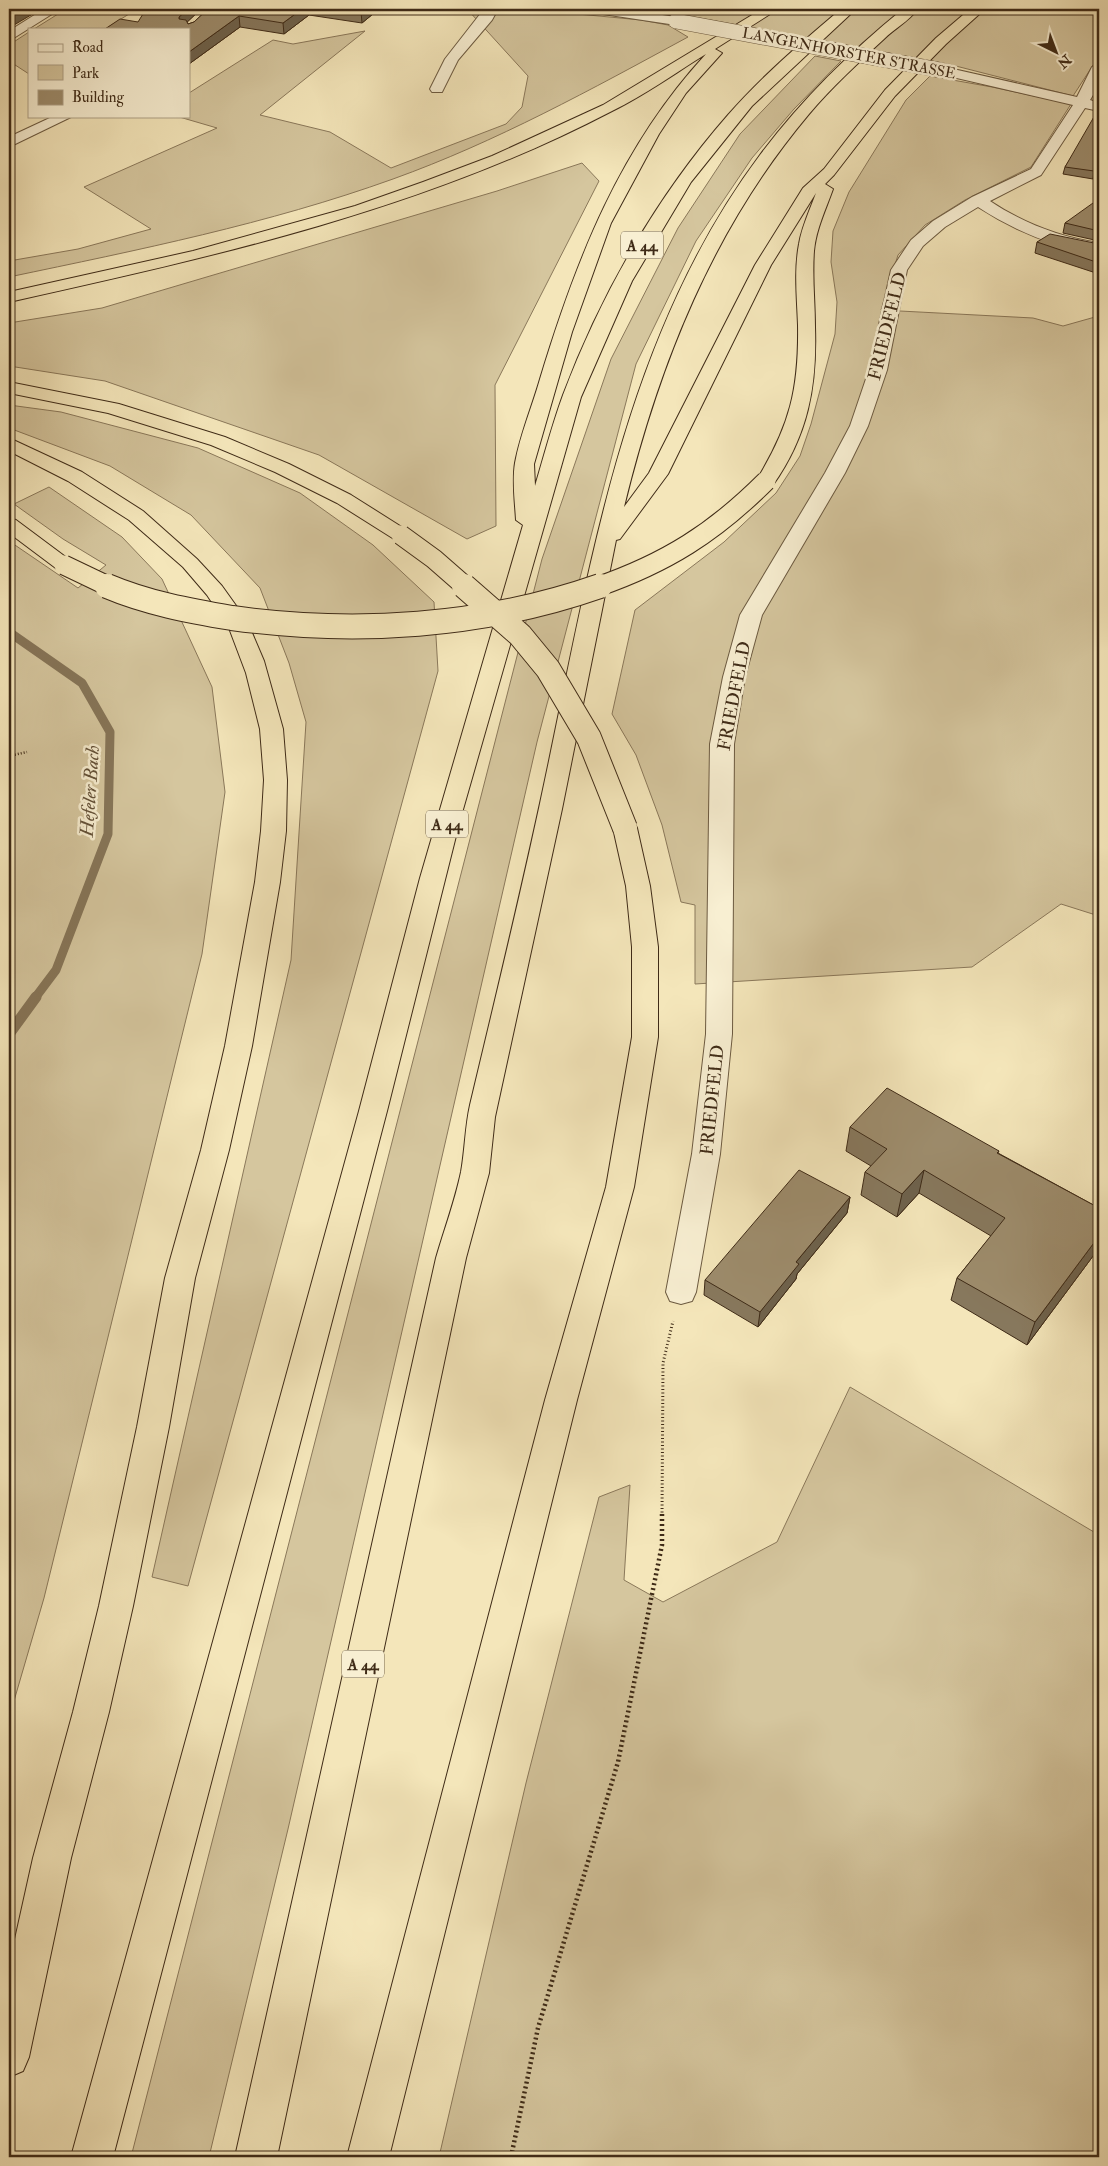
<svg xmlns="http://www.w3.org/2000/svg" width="1108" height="2166" font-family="'IM FELL Double Pica',serif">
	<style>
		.green { fill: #d5c69e; stroke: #8a785a }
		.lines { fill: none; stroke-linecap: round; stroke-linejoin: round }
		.stream-far1 { stroke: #867558; stroke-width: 9 }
		.stream { stroke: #867558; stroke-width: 11 }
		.minor-casing { stroke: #6c5a40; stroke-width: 2 }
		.highway-casing { stroke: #3f2b17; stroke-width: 2 }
		.path-far2 { stroke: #3f2b17; stroke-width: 2.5; stroke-dasharray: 1 2; stroke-linecap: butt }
		.path-far1 { stroke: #3f2b17; stroke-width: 3; stroke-dasharray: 1 2.5; stroke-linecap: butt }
		.path { stroke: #3f2b17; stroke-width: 4.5; stroke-dasharray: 2 3; stroke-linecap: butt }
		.minor { fill: #f8efd2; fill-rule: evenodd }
		.highway { fill: #f4e6ba; fill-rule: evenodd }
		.minor-bridge-casing { stroke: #6c5a40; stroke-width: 16; stroke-linecap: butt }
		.highway-bridge-far1-casing { stroke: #3f2b17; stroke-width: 21; stroke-linecap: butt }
		.highway-bridge-casing { stroke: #3f2b17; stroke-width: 26; stroke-linecap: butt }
		.minor-bridge { stroke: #f8efd2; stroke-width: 15 }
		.highway-bridge-far1 { stroke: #f4e6ba; stroke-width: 19 }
		.highway-bridge { stroke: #f4e6ba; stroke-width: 24 }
		.wall { fill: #87785d; stroke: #3f2b17 }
		.shaded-wall { fill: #6e624c; stroke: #3f2b17 }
		.building { fill: #9d8c6c; stroke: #3f2b17 }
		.labels { text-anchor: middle; stroke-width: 5; stroke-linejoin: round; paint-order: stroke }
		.far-street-label { font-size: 15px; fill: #3f2b17; stroke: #f8efd2 }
		.shield { fill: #f8efd2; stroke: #76664f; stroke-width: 1 }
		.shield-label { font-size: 16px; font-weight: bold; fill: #3f2b17 }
		.street-label { font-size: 18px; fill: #3f2b17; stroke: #f8efd2 }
		.water-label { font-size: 19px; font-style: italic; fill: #635037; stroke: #f8efd2 }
	</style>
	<rect width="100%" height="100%" fill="#f4e6ba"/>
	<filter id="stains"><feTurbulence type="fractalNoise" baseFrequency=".004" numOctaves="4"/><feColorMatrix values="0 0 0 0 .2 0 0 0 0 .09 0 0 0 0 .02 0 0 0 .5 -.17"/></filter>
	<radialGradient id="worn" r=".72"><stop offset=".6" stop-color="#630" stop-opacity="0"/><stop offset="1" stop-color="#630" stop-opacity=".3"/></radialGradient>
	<path class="green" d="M 66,9 L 137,9 L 105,29 L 34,29 Z
		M 467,9 L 525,9 L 641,20 L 668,25 L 688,37 C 592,89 496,142 393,179 C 268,224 138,250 9,277 L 9,261 L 78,249 L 151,229 L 84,187 L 217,128 L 176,116 L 189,116 L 189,93 L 273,40 L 293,44 L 365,31 L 260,115 L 330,132 L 391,168 L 506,124 L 522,107 L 528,76 Z
		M 672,9 L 1099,9 L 1099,56 L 1073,96 L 948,64 L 667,12 Z
		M 29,32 L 29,74 L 9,61 L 9,45 Z
		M 815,56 L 841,61 L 794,109 L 752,158 L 696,241 L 636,364 L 537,742 L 288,1829 L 209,2157 L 131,2157 L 542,559 L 611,359 L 678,228 L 740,134 Z
		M 930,76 L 992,87 L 1071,104 L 1031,167 L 965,200 L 925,225 L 898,255 L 881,310 L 1033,318 L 1063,326 L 1095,317 L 1099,318 L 1099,916 L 1061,904 L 972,967 L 695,984 L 695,905 L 681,902 L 662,825 L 636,755 L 612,714 L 635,610 L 724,542 L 776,493 L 800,456 L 811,424 L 835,334 L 837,302 L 831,262 L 833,231 L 849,192 L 906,100 Z
		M 582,163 L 599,181 L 495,385 L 496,526 L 467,539 L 319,455 L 105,381 L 9,366 L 9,323 L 102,308 L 497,191 Z
		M 9,405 L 61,412 L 198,448 L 300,493 L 373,545 L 434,602 L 438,671 L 188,1586 L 152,1577 L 291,960 L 306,722 L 289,663 L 260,588 L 191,515 L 110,466 L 9,428 Z
		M 49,487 L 122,537 L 162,579 L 212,687 L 225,792 L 202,954 L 44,1598 L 9,1718 L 9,541 L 78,588 L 106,565 L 63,539 L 14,504 Z
		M 850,1387 L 1099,1535 L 1099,2157 L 439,2157 L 526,1783 L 599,1497 L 630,1485 L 624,1580 L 663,1602 L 777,1542 Z"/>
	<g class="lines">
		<path class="stream-far1" d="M 9,632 L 82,683 L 110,732 L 108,834 L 56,970 L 35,998"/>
		<path class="stream" d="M 9,1034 L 36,997"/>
		<g class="minor-casing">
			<path id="minor" d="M 44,9 L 60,9 L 9,41 L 9,31 Z
				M 484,9 L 498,9 L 492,20 L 458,60 L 442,92 L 432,92 L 430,89 L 445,59 Z
				M 589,9 L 621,9 L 676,17 L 683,21 L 676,25 L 596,13 Z
				M 1099,63 L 1099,85 L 1090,100 L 1099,103 L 1099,111 L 1085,108 L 1041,175 L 990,201 C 1023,223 1059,237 1099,243 L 1099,253 C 1055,248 1015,231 978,207 L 945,227 L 923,246 L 907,270 L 887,370 L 868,426 L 845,473 L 762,615 L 745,677 L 734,744 L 732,1034 L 720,1154 L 696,1292 L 692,1301 L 681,1304 L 670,1301 L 666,1292 L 692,1154 L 706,1034 L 710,744 L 723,677 L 740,615 L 825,473 L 850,426 L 869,370 L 891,270 L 911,240 L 933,221 L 972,197 L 1031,169 L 1073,105 L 935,73 L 933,70 L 940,66 L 1077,97 L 1092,67 Z
				M 54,116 L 73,116 L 9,147 L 9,137 Z"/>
		</g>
		<g class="highway-casing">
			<path id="highway" d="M 762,9 L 778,9 L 715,49 L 722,53 L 686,93 L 659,134 L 611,223 L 572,332 L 534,464 L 535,486 C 544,456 552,425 563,395 C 601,294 657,196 728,115 C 762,76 802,42 841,9 L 856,9 L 752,106 L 691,182 L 632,281 L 581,397 L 460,820 L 387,1111 L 113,2157 L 71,2157 L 359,1111 L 420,878 L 523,525 L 516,520 C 515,502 512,481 515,463 C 520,435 532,407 540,379 C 576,260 620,147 706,54 C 675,73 645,95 612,111 C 423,210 215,256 9,302 L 9,292 L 193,251 L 355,206 L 423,182 L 492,156 L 603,105 Z
				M 903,9 L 918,9 C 909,21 894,29 884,39 C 858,63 832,87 809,114 C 713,228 659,363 624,507 L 649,473 L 755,265 L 803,188 L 824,169 L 885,90 L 936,38 L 970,9 L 985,9 L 946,44 L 895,96 L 834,175 L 825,184 L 833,189 C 826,209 816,229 814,251 C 812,276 815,302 815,327 C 817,387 808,435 773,485 L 759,485 L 756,481 C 790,426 799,389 798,325 C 797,298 794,270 799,244 C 802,226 810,210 816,193 L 771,265 L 668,474 L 620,539 L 616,540 L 562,809 L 495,1117 L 489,1173 L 466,1258 L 277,2157 L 235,2157 L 436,1258 C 444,1230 455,1201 461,1172 C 465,1150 465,1127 470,1105 C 498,987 527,869 551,751 C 594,544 630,329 760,155 C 801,100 850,52 903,9 Z
				M 9,382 L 119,404 L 225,437 L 289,464 L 351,495 L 408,531 L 411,535 L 408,539 L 401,541 L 394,539 L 337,503 L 275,472 L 211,445 L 108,413 L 9,393 Z
				M 9,438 L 82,472 L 143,511 L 197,559 L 222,586 L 247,621 L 264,661 L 283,729 L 287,780 L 286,831 L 280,882 L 252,1046 L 229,1150 L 195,1278 L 169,1427 L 133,1606 L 109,1712 L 71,1858 L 29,2057 L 23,2071 L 9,2077 L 9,1966 L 33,1858 L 73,1712 L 99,1606 L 137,1427 L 165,1278 L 201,1150 L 225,1046 L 255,882 L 261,831 L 264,780 L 260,729 L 246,673 L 229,628 L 207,595 L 183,567 L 129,520 L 68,481 L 9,451 Z
				M 9,518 L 16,520 L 71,561 L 74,565 L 71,569 L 64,571 L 57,569 L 9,533 Z
				M 625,820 L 634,822 L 637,828 L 650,886 L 658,947 L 658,1037 L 634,1187 L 577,1400 L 389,2157 L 347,2157 L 545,1400 L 606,1187 L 632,1037 L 632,947 L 626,886 L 613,828 L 616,822 Z"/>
		</g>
		<path class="path-far2" d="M 9,756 L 27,752"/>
		<path class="path-far1" d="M 662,1516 L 663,1363 L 673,1321"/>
		<path class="path" d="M 511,2157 L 538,2028 L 618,1762 L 662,1545 L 662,1514"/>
		<use href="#minor" class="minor"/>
		<use href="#highway" class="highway"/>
		<g class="minor-bridge-casing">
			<path id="minor-bridge" d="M 676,21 L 940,70"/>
		</g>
		<g class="highway-bridge-far1-casing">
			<path id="highway-bridge-far1" d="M 401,535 L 434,559 L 466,587
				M 64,565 L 110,587
				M 597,587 C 666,563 714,533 766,481"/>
		</g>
		<g class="highway-bridge-casing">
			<path id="highway-bridge" d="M 107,586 C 147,603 190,611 232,618 C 355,635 483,627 600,586
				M 464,586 L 520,635 L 548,669 L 589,738 L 625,828"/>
		</g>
		<use href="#minor-bridge" class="minor-bridge"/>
		<use href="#highway-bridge-far1" class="highway-bridge-far1"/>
		<use href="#highway-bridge" class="highway-bridge"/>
	</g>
	<path class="wall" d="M 146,9 L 201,9 L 187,22 L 188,24 L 194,22 L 208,9 L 379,9 L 362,23 L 309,15 L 284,34 L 240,27 L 189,64 L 189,29 Z
		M 1099,116 L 1099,166 L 1093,179 L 1063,174 L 1065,167 Z
		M 1099,205 L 1099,241 L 1063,233 L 1065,223 Z
		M 1037,242 L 1099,244 L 1099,274 L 1035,253 Z
		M 850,1127 L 999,1151 L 998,1153 L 1099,1208 L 1099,1248 L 1027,1345 L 951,1300 L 957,1278 L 991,1236 L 919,1193 L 897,1217 L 861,1195 L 865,1172 L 871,1166 L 846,1151 Z
		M 850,1197 L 847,1213 L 797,1274 L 796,1279 L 758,1327 L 704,1295 L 705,1280 Z"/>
	<path class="shaded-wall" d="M 18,9 L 41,9 L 9,28 L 9,14 Z
		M 188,9 L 201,9 L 181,28 L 179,17 Z
		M 302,9 L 308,9 L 309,15 L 284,34 L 283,23 Z
		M 365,9 L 379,9 L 362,23 L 361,12 Z
		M 239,16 L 240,27 L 189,64 L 189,52 Z
		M 1099,162 L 1099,166 L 1093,179 L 1094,171 Z
		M 924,1170 L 919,1193 L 897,1217 L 902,1194 Z
		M 850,1197 L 847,1213 L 797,1274 L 796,1279 L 758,1327 L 760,1312 L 796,1262 Z
		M 1099,1236 L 1099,1248 L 1027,1345 L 1035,1322 Z"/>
	<path class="building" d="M 9,9 L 18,9 L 9,14 Z
		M 146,9 L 188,9 L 179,17 L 179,19 L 186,20 L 188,24 L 194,22 L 208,9 L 302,9 L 283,23 L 239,16 L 189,52 L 189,29 L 105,29 L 120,19 L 138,22 Z
		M 341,9 L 365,9 L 361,12 Z
		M 1095,115 L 1099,116 L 1099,162 L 1094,171 L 1065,167 Z
		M 1093,203 L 1099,205 L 1099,231 L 1065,223 Z
		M 1050,234 L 1099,244 L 1099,263 L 1037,242 Z
		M 887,1088 L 999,1151 L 997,1153 L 1099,1208 L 1099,1236 L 1035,1322 L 957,1278 L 1005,1218 L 924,1170 L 902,1194 L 865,1172 L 887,1149 L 850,1127 Z
		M 799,1170 L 850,1197 L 796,1262 L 799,1264 L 760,1312 L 705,1280 Z"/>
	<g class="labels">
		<g class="far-street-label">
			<text transform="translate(849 53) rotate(11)" y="5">LANGENHORSTER STRASSE</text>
		</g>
		<g class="shield">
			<rect x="621" y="231.5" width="42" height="27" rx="4"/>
			<rect x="426" y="810.5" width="42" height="27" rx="4"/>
			<rect x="342" y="1650.5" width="42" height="27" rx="4"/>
		</g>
		<g class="shield-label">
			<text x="642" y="251">A 44</text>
			<text x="447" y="830">A 44</text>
			<text x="363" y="1670">A 44</text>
		</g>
		<g class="street-label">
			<text transform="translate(887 326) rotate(-76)" y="6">FRIEDFELD</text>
			<text transform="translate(734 696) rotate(-79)" y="6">FRIEDFELD</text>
			<text transform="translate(712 1100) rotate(-84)" y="6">FRIEDFELD</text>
		</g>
		<g class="water-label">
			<text transform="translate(89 791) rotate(-86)" y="7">Hefeler Bach</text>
		</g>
	</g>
	<rect width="1108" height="2166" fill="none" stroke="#f4e6ba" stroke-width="30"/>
	<rect x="10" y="10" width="1088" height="2146" fill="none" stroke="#3f2b17" stroke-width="2.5"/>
	<rect x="15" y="15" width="1078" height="2136" fill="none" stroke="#3f2b17"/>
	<rect x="28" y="28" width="162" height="90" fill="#f8efd2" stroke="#aea187"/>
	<rect x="38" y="44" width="25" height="8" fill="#f8efd2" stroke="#aea187"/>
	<text x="72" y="52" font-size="15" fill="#3f2b17">Road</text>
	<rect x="38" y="65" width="25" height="15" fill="#d5c69e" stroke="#aea187"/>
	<text x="72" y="78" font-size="15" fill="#3f2b17">Park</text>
	<rect x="38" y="90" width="25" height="15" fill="#9d8c6c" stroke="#aea187"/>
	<text x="72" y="102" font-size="15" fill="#3f2b17">Building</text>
	<g transform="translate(1056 52) rotate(138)" stroke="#f8efd2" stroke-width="4" paint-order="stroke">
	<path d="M0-4L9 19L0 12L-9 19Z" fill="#3f2b17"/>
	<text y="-8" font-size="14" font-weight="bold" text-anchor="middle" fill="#3f2b17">N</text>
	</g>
	<rect width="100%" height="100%" filter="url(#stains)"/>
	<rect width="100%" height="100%" fill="url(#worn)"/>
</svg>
